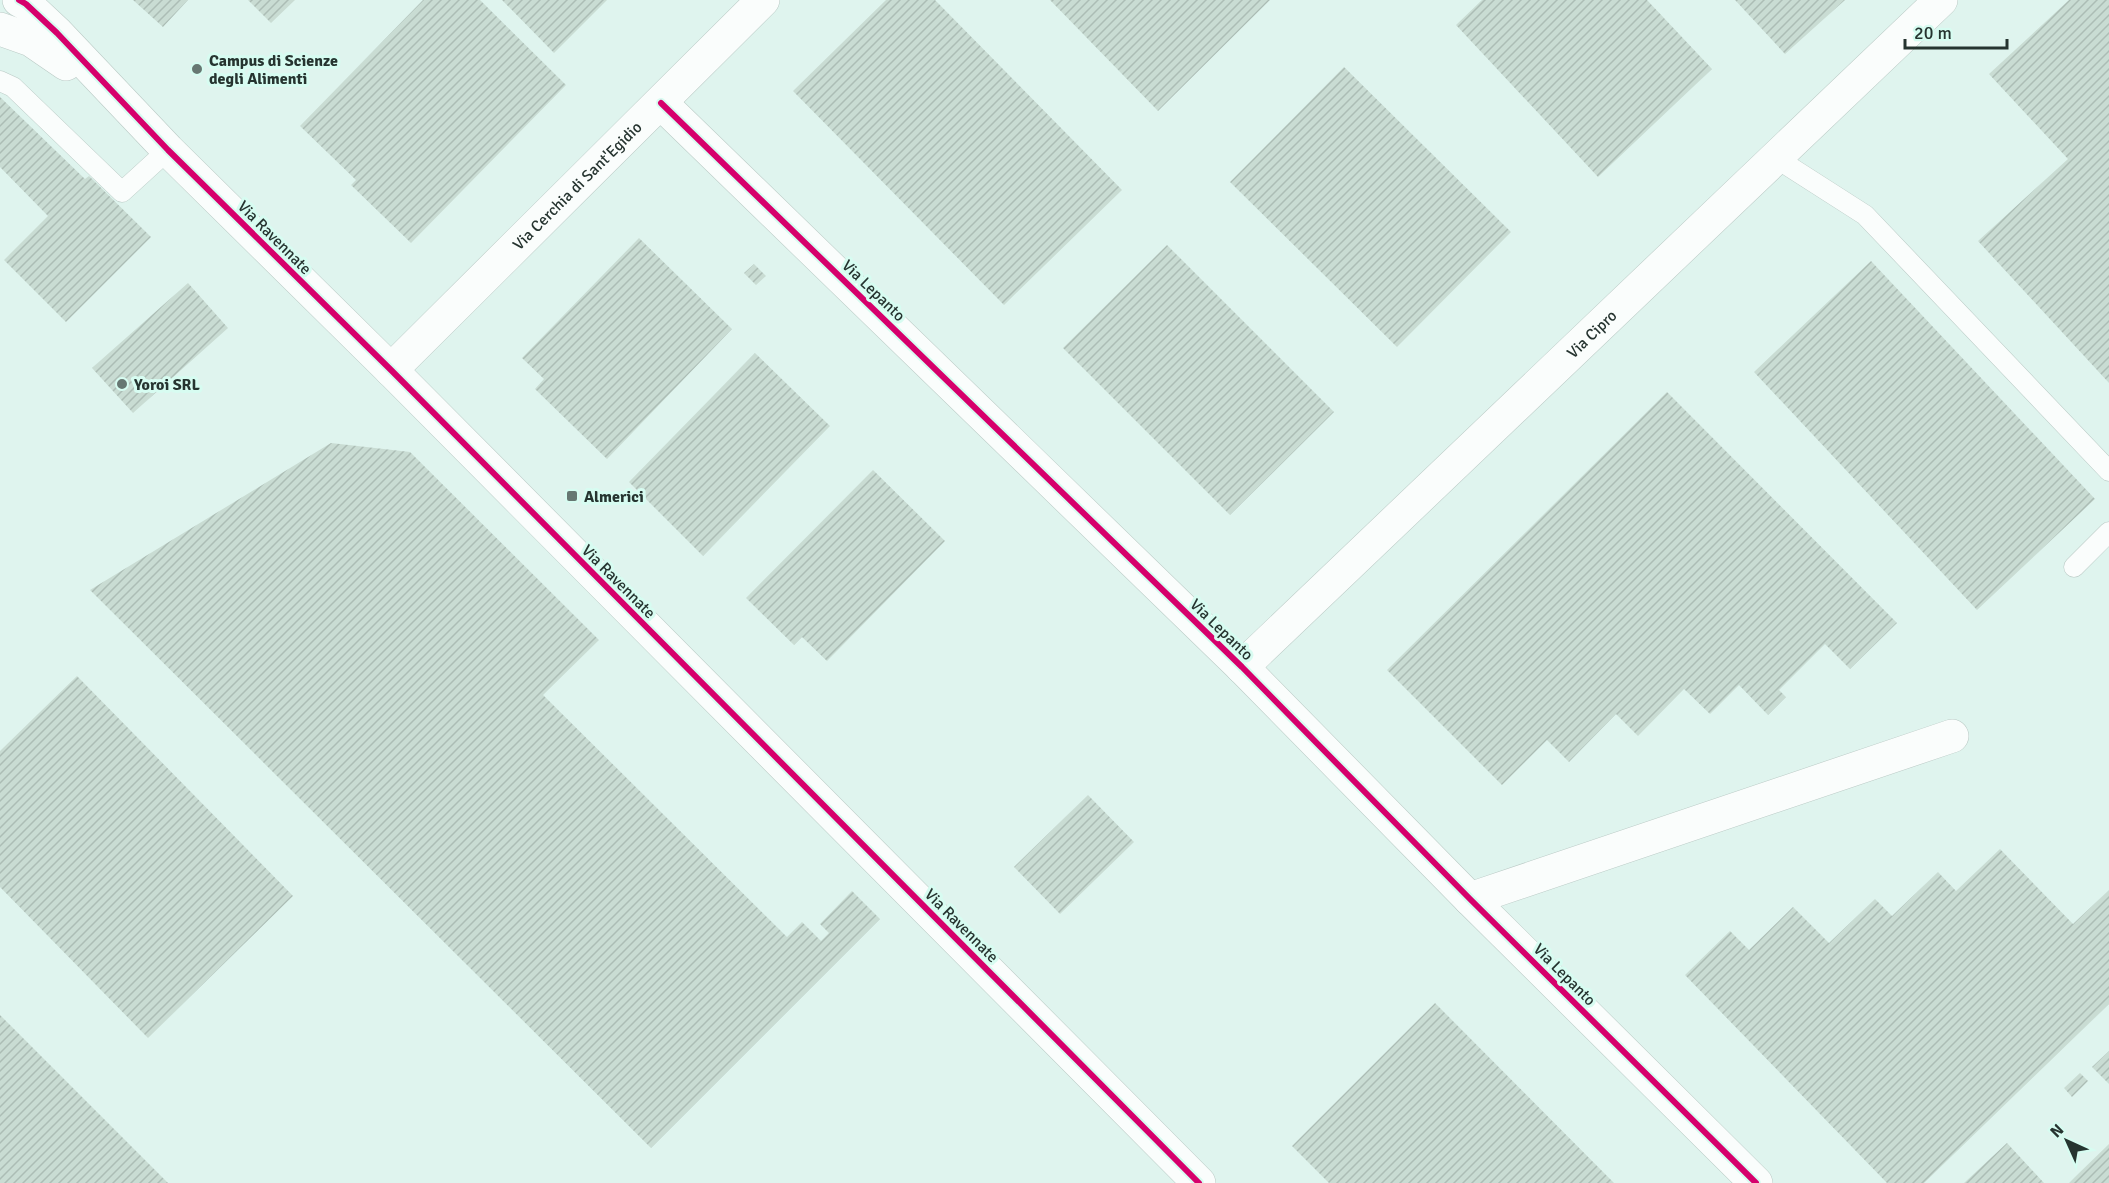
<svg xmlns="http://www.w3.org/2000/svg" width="2109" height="1183" font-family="Signika,sans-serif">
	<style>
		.building { fill: url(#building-hatch) }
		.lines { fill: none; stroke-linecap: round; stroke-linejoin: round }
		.service-casing { stroke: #bacac5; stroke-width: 21 }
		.minor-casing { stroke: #bacac5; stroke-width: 34 }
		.service { stroke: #fafdfc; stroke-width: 20 }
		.minor { stroke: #fafdfc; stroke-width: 33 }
		.cycleway-casing { stroke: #d7fcf1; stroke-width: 10 }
		.cycleway { stroke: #d6006c; stroke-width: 6 }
		.poi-dot { fill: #677772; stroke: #d7fcf1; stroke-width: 2 }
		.labels { text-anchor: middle; stroke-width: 6; stroke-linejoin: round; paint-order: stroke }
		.poi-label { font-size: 16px; font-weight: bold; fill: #263430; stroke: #d7fcf1; text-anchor: start }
		.street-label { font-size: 16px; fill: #263430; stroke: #d7fcf1 }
	</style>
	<defs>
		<pattern id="building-hatch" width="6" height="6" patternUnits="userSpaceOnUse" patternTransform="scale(1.5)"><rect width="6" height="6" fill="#c9dcd3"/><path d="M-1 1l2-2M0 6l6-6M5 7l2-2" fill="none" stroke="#acbdb5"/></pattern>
	</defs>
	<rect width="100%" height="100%" fill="#dff4ee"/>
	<path class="building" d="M 133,0 L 188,0 L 163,27 Z
		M 248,0 L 295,0 L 271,23 Z
		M 423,0 L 480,0 L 566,85 L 411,243 L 351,185 L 356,180 L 300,126 Z
		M 502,0 L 607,0 L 554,53 Z
		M 886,0 L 935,0 L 1122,190 L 1004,305 L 793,91 Z
		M 1050,0 L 1270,0 L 1158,111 Z
		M 1482,0 L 1647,0 L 1712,69 L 1598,177 L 1456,25 Z
		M 1735,0 L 1845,0 L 1785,54 Z
		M 2069,0 L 2109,0 L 2109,383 L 1978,241 L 2068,159 L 1989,74 Z
		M 1344,67 L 1511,232 L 1397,347 L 1230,182 Z
		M 0,97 L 85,179 L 89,176 L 151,237 L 66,322 L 4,260 L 48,216 L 0,167 Z
		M 639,238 L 732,329 L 607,459 L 535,389 L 544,379 L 522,358 Z
		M 1167,245 L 1334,412 L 1230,515 L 1063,348 Z
		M 1871,261 L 2095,499 L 1977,610 L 1754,372 Z
		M 754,264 L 766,276 L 756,285 L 744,273 Z
		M 188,283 L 228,328 L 133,413 L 92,368 Z
		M 755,353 L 830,426 L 703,556 L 629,482 Z
		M 1667,392 L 1897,623 L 1850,669 L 1825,644 L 1779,690 L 1786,697 L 1768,715 L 1739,685 L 1710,714 L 1684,689 L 1638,736 L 1616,714 L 1569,762 L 1547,740 L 1502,785 L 1387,670 Z
		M 331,443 L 410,452 L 599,640 L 543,695 L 787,937 L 802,922 L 821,941 L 829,933 L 820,924 L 852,891 L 880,919 L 651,1148 L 90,590 Z
		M 873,470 L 945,541 L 827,661 L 802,637 L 794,645 L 746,598 Z
		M 77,676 L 293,896 L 148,1038 L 0,887 L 0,751 Z
		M 1088,795 L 1134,842 L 1060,914 L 1014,867 Z
		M 2000,849 L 2073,924 L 2109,890 L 2109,1004 L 1924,1183 L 1887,1183 L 1685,975 L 1730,931 L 1749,950 L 1793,907 L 1829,943 L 1875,899 L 1892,916 L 1938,872 L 1956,891 Z
		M 1435,1003 L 1614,1183 L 1329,1183 L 1292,1146 Z
		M 0,1015 L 168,1183 L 0,1183 Z
		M 2109,1051 L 2109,1084 L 2092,1067 Z
		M 2080,1073 L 2088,1081 L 2072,1097 L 2064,1088 Z
		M 2007,1143 L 2044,1183 L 1964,1183 Z
		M 2109,1144 L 2109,1183 L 2069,1183 L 2075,1177 Z"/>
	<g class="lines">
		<g class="service-casing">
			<path id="service" d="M 0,81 L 13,87 L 122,192 L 168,150
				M 1776,158 L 1865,215 L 2109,471
				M 2074,567 L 2109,532"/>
		</g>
		<g class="minor-casing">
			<g id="minor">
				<path d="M 19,0 L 26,4 L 57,33 L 168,150 L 391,370 L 1199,1183"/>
				<path d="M 0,29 L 31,40 L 66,64"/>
				<path d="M 661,103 L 1242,667 L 1470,899 L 1756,1183"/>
				<path id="s1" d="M 391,370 L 763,0"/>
				<path id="s2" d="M 1242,667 L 1941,0"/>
				<path d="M 1470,899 L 1952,736"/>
			</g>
		</g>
		<use href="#service" class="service"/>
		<use href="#minor" class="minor"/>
		<g class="cycleway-casing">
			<path id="cycleway" d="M 19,0 L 26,4 L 57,33 L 168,150 L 391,370 L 1199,1183
				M 661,103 L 1242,667 L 1470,899 L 1756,1183"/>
		</g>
		<use href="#cycleway" class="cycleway"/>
	</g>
	<g class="poi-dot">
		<circle cx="197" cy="69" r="6"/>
		<circle cx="122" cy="384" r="6"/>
		<rect x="566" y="490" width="12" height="12" rx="3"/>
	</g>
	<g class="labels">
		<g class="poi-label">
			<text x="209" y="66">Campus di Scienze<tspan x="209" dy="18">degli Alimenti</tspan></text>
			<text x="134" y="390">Yoroi SRL</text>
			<text x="584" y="502">Almerici</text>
		</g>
		<g class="street-label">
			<text dy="6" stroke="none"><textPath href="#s1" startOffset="262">Via Cerchia di Sant'Egidio</textPath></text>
			<text transform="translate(275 237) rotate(45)" y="6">Via Ravennate</text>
			<text transform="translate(874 290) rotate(44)" y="6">Via Lepanto</text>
			<text dy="6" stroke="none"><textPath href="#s2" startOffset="483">Via Cipro</textPath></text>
			<text transform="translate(619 581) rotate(45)" y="6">Via Ravennate</text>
			<text transform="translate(1222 629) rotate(44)" y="6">Via Lepanto</text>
			<text transform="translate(962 925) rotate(45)" y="6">Via Ravennate</text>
			<text transform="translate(1565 974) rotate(45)" y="6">Via Lepanto</text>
		</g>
	</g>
	<g transform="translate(2067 1141) rotate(315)" stroke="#d7fcf1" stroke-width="4.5" paint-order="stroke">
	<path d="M0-4.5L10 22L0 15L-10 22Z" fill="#263430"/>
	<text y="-9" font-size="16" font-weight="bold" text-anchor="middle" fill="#263430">N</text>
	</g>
	<path d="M1905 39v9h102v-9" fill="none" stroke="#263430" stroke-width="3"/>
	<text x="1914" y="39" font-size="18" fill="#263430" stroke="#d7fcf1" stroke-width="4.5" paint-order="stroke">20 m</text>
</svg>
